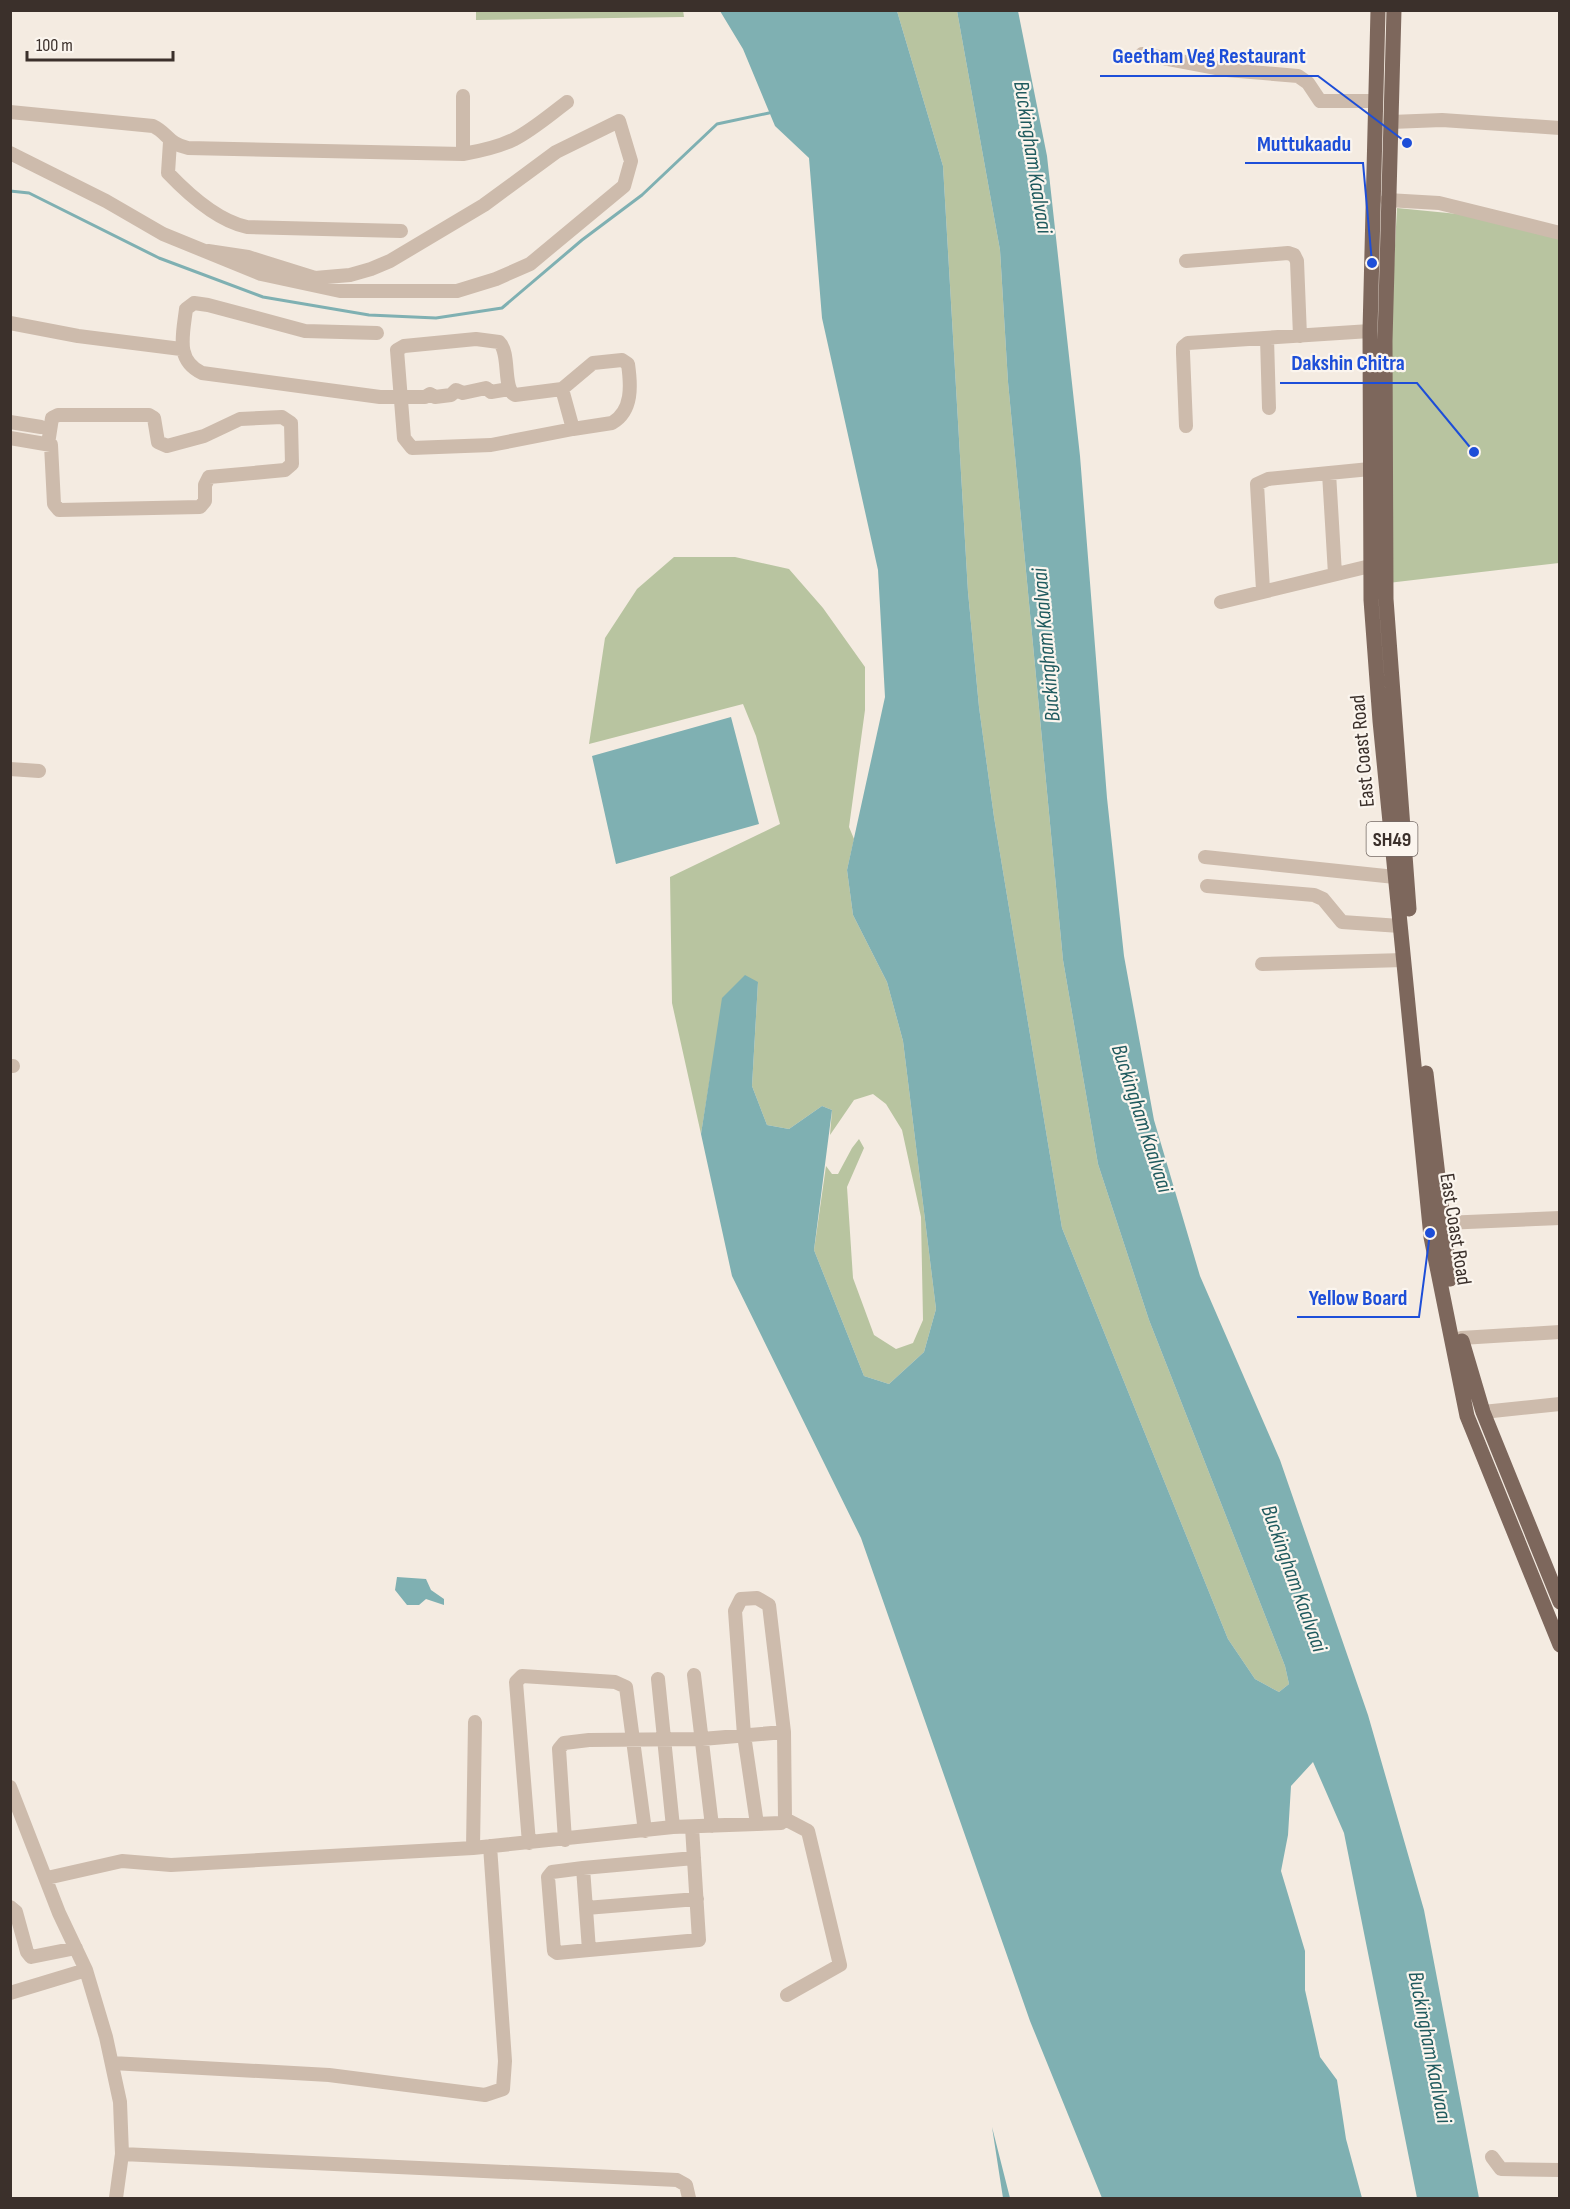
<svg xmlns="http://www.w3.org/2000/svg" width="1570" height="2209" font-family="'Sofia Sans Condensed',sans-serif">
	<style>
		.green { fill: #b8c4a0 }
		.water { fill: #7fb0b2 }
		.lines { fill: none; stroke-linecap: round; stroke-linejoin: round }
		.stream { stroke: #7fb0b2; stroke-width: 3 }
		.minor { stroke: #cdbbac; stroke-width: 14 }
		.major { stroke: #7d675c; stroke-width: 15 }
		.labels { text-anchor: middle; stroke-width: 4.5; stroke-linejoin: round; paint-order: stroke }
		.shield { fill: #fbf5ee; stroke: #756b66; stroke-width: 1.5 }
		.shield-label { font-size: 20px; font-weight: bold; fill: #3b302b }
		.street-label { font-size: 21px; fill: #3b302b; stroke: #fbf5ee }
		.water-label { font-size: 22px; font-style: italic; fill: #1f5a5e; stroke: #fbf5ee }
		.leader { fill: none; stroke: #1d4ed8; stroke-width: 2 }
		.callout-dot { fill: #1d4ed8; stroke: #fbf5ee; stroke-width: 2 }
		.callout-label { font-size: 22px; text-anchor: middle; font-weight: bold; fill: #1d4ed8; stroke: #fbf5ee; stroke-width: 4.5; stroke-linejoin: round; paint-order: stroke }
	</style>
	<rect width="100%" height="100%" fill="#f4ebe1"/>
	<path class="green" d="M 476,11 L 683,10 L 684,17 L 476,20 Z
		M 897,11 L 957,11 L 1000,250 L 1008,382 L 1063,960 L 1098,1164 L 1149,1320 L 1285,1666 L 1289,1684 L 1279,1692 L 1255,1679 L 1228,1639 L 1062,1228 L 994,817 L 979,707 L 968,592 L 943,166 Z
		M 1397,208 L 1468,215 L 1559,238 L 1559,563 L 1388,583 L 1390,340 Z
		M 674,557 L 735,557 L 789,569 L 823,608 L 865,667 L 865,710 L 849,827 L 854,839 L 847,870 L 853,915 L 887,982 L 903,1041 L 936,1309 L 924,1352 L 889,1384 L 864,1376 L 814,1250 L 826,1166 L 832,1174 L 838,1174 L 852,1148 L 859,1139 L 864,1148 L 847,1187 L 853,1278 L 874,1335 L 896,1349 L 913,1343 L 923,1320 L 921,1217 L 902,1130 L 886,1104 L 873,1094 L 854,1100 L 830,1135 L 832,1110 L 822,1106 L 789,1129 L 767,1125 L 752,1086 L 758,982 L 710,1078 L 701,1134 L 672,1003 L 670,877 L 780,824 L 756,736 L 743,704 L 589,744 L 605,638 L 637,589 Z"/>
	<path class="water" d="M 720,11 L 897,11 L 943,166 L 968,592 L 979,707 L 994,817 L 1062,1228 L 1228,1639 L 1255,1679 L 1279,1692 L 1289,1684 L 1285,1666 L 1149,1320 L 1098,1164 L 1063,960 L 1008,382 L 1000,250 L 957,11 L 1018,11 L 1047,156 L 1080,456 L 1107,798 L 1124,956 L 1154,1120 L 1200,1276 L 1280,1460 L 1368,1715 L 1424,1910 L 1479,2198 L 1417,2198 L 1344,1833 L 1313,1762 L 1291,1786 L 1288,1835 L 1281,1871 L 1305,1951 L 1305,1990 L 1320,2057 L 1337,2080 L 1346,2139 L 1362,2198 L 1102,2198 L 1030,2021 L 861,1538 L 732,1276 L 701,1134 L 722,998 L 745,975 L 758,982 L 752,1086 L 767,1125 L 789,1129 L 822,1106 L 832,1110 L 814,1250 L 864,1376 L 889,1384 L 924,1352 L 936,1309 L 903,1041 L 887,982 L 853,915 L 847,870 L 885,697 L 878,570 L 822,318 L 809,158 L 775,126 L 743,49 Z
		M 731,717 L 759,824 L 616,864 L 592,756 Z
		M 397,1577 L 426,1579 L 431,1590 L 444,1599 L 444,1605 L 426,1599 L 419,1605 L 407,1605 L 395,1590 Z
		M 992,2127 L 1010,2198 L 1003,2198 Z"/>
	<g class="lines">
		<path class="stream" d="M 10,191 L 29,193 L 159,258 L 263,297 L 369,315 L 436,318 L 502,308 L 582,240 L 642,195 L 717,124 L 769,113"/>
		<path class="minor" d="M 1142,54 L 1227,70 L 1298,76 L 1308,83 L 1320,101 L 1376,101
			M 10,112 L 153,126 C 168,133 168,144 188,148 L 463,154 C 516,145 525,134 567,102
			M 1391,122 L 1442,120 L 1560,128
			M 170,142 L 168,173 C 189,195 218,221 247,227 L 401,231
			M 10,153 L 106,201 L 163,234 L 261,274 L 340,291 L 457,291 L 496,279 L 530,264 L 624,186 L 631,161 L 619,121 L 556,152 L 484,205 L 390,261 L 371,269 L 350,275 L 315,278 L 248,257 L 208,251
			M 463,154 L 463,96
			M 1387,200 L 1439,203 L 1560,233
			M 1186,261 L 1288,253 L 1294,255 L 1297,261 L 1300,336
			M 10,323 L 78,336 L 181,349
			M 377,333 L 305,331 L 208,305 L 194,303 L 186,309 C 183,335 175,360 202,373 L 380,397 L 425,397 L 430,394 L 435,397 L 451,395 L 456,390 L 463,393 L 486,388 L 491,392 L 509,389
			M 1267,338 L 1269,408
			M 562,389 L 573,429 L 612,423 C 633,411 631,385 628,364 L 622,360 L 593,363 L 562,389 L 515,395 C 502,389 511,353 499,342 L 476,339 L 404,346 L 397,350 L 404,438 L 412,448 L 491,445 L 573,429
			M 10,422 L 41,427
			M 1186,426 L 1183,353 L 1183,347 L 1188,343 L 1370,331
			M 10,438 L 51,445 L 54,504 L 59,510 L 200,507 L 205,501 L 205,485 L 209,477 L 285,470 L 292,464 L 291,423 L 282,417 L 240,419 L 204,436 L 167,446 L 158,442 L 154,418 L 149,415 L 58,415 L 52,418 L 48,444
			M 1329,473 L 1335,574
			M 1263,590 L 1257,484 L 1268,479 L 1370,469
			M 1221,602 L 1370,566
			M 10,769 L 39,771
			M 1205,857 L 1395,877
			M 1207,886 L 1314,895 L 1323,899 L 1342,922 L 1400,926
			M 1262,964 L 1404,960
			M 10,1066 L 13,1066
			M 1444,1223 L 1560,1218
			M 1461,1338 L 1560,1332
			M 1483,1412 L 1560,1404
			M 694,1675 L 712,1826
			M 658,1679 L 673,1827
			M 10,1787 L 59,1913 L 86,1970 L 106,2037 L 120,2102 L 122,2154 L 116,2198
			M 785,1819 L 808,1831 L 840,1965 L 787,1995
			M 757,1824 L 744,1735 L 735,1611 L 741,1599 L 757,1598 L 769,1605 L 784,1732
			M 692,1827 L 699,1940 L 589,1950 L 583,1868 L 694,1858
			M 529,1843 L 516,1682 L 522,1676 L 615,1682 L 626,1687 L 645,1831
			M 473,1848 L 475,1722
			M 583,1868 L 552,1872 L 548,1877 L 554,1951 L 557,1953 L 589,1950
			M 47,1878 L 122,1861 L 171,1865 L 473,1848 L 673,1827 L 781,1823 L 785,1819 L 784,1732 L 702,1739 L 589,1740 L 564,1743 L 559,1749 L 565,1840
			M 10,1907 L 16,1912 L 27,1952 L 31,1957 L 76,1948
			M 586,1908 L 697,1899
			M 10,1993 L 86,1970
			M 112,2063 L 329,2075 L 485,2095 L 503,2089 L 505,2061 L 490,1846
			M 122,2154 L 677,2180 L 686,2185 L 689,2198
			M 1492,2157 L 1501,2169 L 1560,2170"/>
		<path class="major" d="M 1378,10 L 1370,331 L 1371,600 L 1380,721 L 1431,1237 L 1467,1416 L 1560,1645
			M 1394,10 L 1385,341 L 1386,599 L 1409,909
			M 1426,1073 L 1450,1279
			M 1462,1341 L 1483,1412 L 1560,1602"/>
	</g>
	<g class="labels">
		<rect class="shield" x="1366.5" y="822" width="51" height="34" rx="4.5"/>
		<g class="shield-label">
			<text x="1392" y="846">SH49</text>
		</g>
		<g class="street-label">
			<text transform="translate(1362 751) rotate(-95)" y="7">East Coast Road</text>
			<text transform="translate(1456 1229) rotate(81)" y="7">East Coast Road</text>
		</g>
		<g class="water-label">
			<text transform="translate(1034 157) rotate(81)" y="8">Buckingham Kaalvaai</text>
			<text transform="translate(1045 645) rotate(-95)" y="8">Buckingham Kaalvaai</text>
			<text transform="translate(1143 1118) rotate(72)" y="8">Buckingham Kaalvaai</text>
			<text transform="translate(1295 1578) rotate(70)" y="8">Buckingham Kaalvaai</text>
			<text transform="translate(1431 2047) rotate(79)" y="8">Buckingham Kaalvaai</text>
		</g>
	</g>
	<path class="leader" d="M1407 143L1318 76H1100M1372 263L1363 163H1245M1474 452L1417 383H1280M1430 1233L1419 1317H1297"/>
	<g class="callout-dot">
		<circle cx="1407" cy="143" r="6"/>
		<circle cx="1372" cy="263" r="6"/>
		<circle cx="1474" cy="452" r="6"/>
		<circle cx="1430" cy="1233" r="6"/>
	</g>
	<g class="callout-label">
		<text x="1209" y="63">Geetham Veg Restaurant</text>
		<text x="1304" y="151">Muttukaadu</text>
		<text x="1348" y="370">Dakshin Chitra</text>
		<text x="1358" y="1305">Yellow Board</text>
	</g>
	<rect width="1570" height="2209" fill="none" stroke="#3b302b" stroke-width="24"/>
	<path d="M27 51v9h146v-9" fill="none" stroke="#3b302b" stroke-width="3"/>
	<text x="36" y="51" font-size="18" fill="#3b302b" stroke="#fbf5ee" stroke-width="4.5" paint-order="stroke">100 m</text>
</svg>
